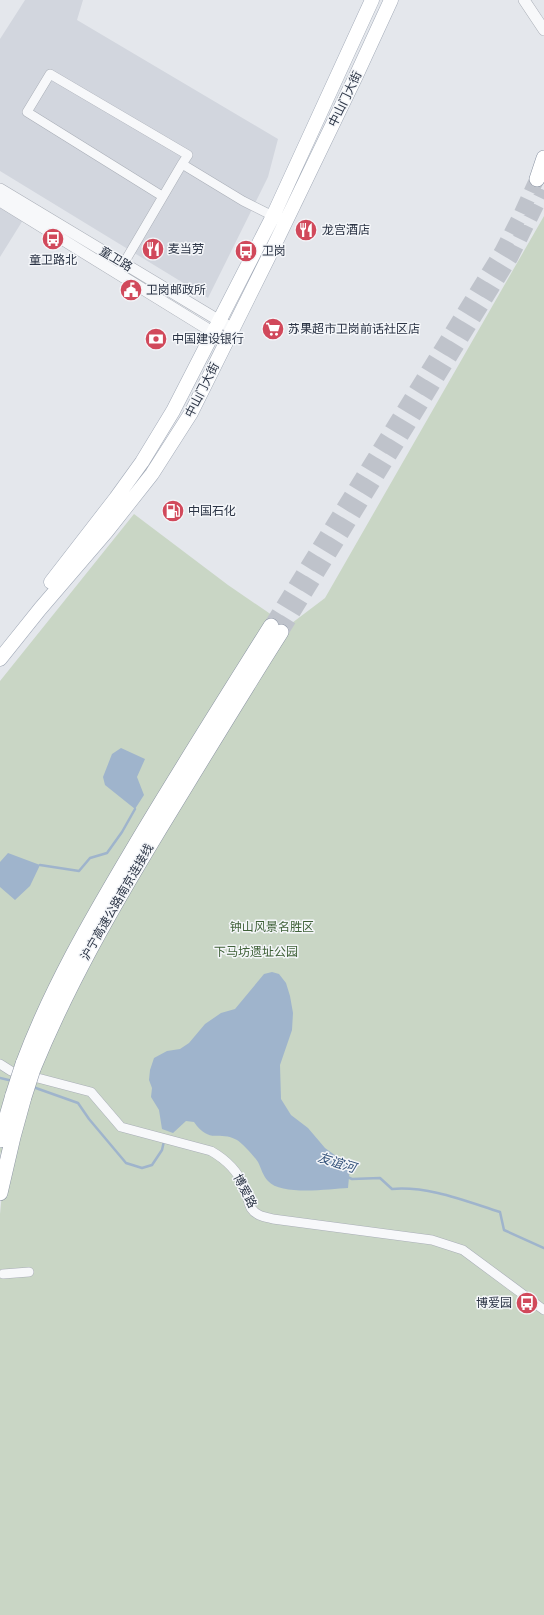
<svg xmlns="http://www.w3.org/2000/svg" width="544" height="1615" font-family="'Fira Sans','Noto Sans SC',sans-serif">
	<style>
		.built { fill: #d2d6de }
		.green { fill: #c9d6c5 }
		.water { fill: #9fb4cc }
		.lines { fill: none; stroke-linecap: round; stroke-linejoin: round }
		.stream { stroke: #9fb4cc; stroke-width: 2.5 }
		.trunk-tunnel { stroke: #bfc3cb; stroke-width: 15; stroke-dasharray: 15 8; stroke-linecap: butt }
		.minor-casing { stroke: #a9aeb7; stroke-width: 10 }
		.tertiary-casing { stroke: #a9aeb7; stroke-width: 12 }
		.primary-casing { stroke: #a3abb8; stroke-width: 15 }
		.trunk-casing { stroke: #8b94a3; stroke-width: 16 }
		.minor { stroke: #f7f8fa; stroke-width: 9 }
		.tertiary { stroke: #f7f8fa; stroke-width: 11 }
		.primary { stroke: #fff; stroke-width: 14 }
		.trunk { stroke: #fff; stroke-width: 15 }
		.trunk-bridge-casing { stroke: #8b94a3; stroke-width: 16; stroke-linecap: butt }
		.trunk-bridge { stroke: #fff; stroke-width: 15 }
		.labels { text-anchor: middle; stroke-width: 3; stroke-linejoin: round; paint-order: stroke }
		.street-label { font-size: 12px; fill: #2b3445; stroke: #f4f6f9 }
		.poi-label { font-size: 12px; fill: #2b3445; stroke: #f4f6f9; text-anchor: start }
		.park-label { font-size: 12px; fill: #3f6138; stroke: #f4f6f9 }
		.water-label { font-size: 13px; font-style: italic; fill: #34527a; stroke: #f4f6f9 }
	</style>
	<rect width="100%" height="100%" fill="#e4e7ec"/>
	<path class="built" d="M 25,0 L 83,0 L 77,20 L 278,139 L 268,177 L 208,298 L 0,171 L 0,39 Z
		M 0,206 L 23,220 L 0,257 Z"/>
	<path class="green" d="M 544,216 L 544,1615 L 0,1615 L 0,1214 L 4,1172 L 0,1151 L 0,681 L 134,514 L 228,585 L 288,626 L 325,598 Z"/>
	<path class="water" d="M 121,748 L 145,759 L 137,777 L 144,795 L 135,809 L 105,785 L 103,777 L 112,754 Z
		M 8,853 L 40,865 L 30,886 L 15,900 L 0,887 L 0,862 Z
		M 272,972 L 279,974 L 286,983 L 290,996 L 293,1013 L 292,1030 L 280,1065 L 281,1099 L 291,1115 L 308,1128 L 325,1148 L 350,1166 L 348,1188 C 329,1189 281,1196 268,1181 C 263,1176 261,1168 258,1162 C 255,1157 242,1143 237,1140 C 219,1130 210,1145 194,1122 L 186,1121 L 173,1133 L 162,1129 L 159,1110 L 151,1097 L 152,1088 L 149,1080 L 150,1070 L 154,1058 L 167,1051 L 180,1049 L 189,1043 L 205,1024 L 221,1013 L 235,1009 L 264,974 Z"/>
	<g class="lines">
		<path class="stream" d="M 40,865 L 79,871 L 90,858 L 107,853 L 122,832 L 135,809
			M 0,1078 L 13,1081
			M 33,1087 L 78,1103 L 89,1119 L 126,1163 L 142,1168 L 152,1165 L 162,1150 L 164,1141
			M 345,1176 L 352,1179 L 380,1178 L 392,1189 C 429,1186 465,1201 500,1212 L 504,1230 L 544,1248"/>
		<path class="trunk-tunnel" d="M 271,626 L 502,251 L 520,216 L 537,179
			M 281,632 L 511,257 L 544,190"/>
		<g class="minor-casing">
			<path id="minor" d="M 162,196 L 27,112 L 50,74 L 188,155 L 182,164 L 243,201 L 273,216
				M 121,268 L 182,164
				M 0,1064 L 11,1071 L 91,1092 L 121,1127 L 211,1151 C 225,1159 238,1171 244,1187 C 247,1193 248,1202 251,1208 C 256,1216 265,1217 273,1219 L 432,1240 L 463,1250 L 544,1310
				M 3,1274 L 29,1272"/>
		</g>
		<g class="tertiary-casing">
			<path id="tertiary" d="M 524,0 L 544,30
				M 0,189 L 233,329
				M 0,201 L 227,341"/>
		</g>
		<g class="primary-casing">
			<path id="primary" d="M 51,582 L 116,498 L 142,462 L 173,411 L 273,216 L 372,0
				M 0,659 L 40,609 L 107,531 L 152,474 L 191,413 L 273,248 L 356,76 L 391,0"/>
		</g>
		<g class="trunk-casing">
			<path id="trunk" d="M 537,179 L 544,158
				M 23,1064 C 51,989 91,920 132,851 C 177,775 224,701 271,626
				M 33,1069 C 67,986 111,909 157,833 C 198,766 239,698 281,632
				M 0,1140 L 13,1095
				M 0,1193 L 13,1137 L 24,1097"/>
		</g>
		<use href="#minor" class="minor"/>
		<use href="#tertiary" class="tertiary"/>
		<use href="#primary" class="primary"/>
		<use href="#trunk" class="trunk"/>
		<g class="trunk-bridge-casing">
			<path id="trunk-bridge" d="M 13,1095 L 23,1064
				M 24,1097 L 33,1069"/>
		</g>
		<use href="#trunk-bridge" class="trunk-bridge"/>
	</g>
	<defs>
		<g id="restaurant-disc" transform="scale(1.15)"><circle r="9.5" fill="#d1495b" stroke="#f4f6f9"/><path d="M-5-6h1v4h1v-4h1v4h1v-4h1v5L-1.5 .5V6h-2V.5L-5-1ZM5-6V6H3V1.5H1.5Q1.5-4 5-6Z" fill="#fff"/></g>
		<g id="bus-disc" transform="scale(1.15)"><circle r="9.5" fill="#d1495b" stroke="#f4f6f9"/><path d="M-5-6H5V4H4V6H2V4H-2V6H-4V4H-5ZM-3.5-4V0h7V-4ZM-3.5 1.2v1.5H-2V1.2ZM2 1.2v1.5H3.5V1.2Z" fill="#fff"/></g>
		<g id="civic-disc" transform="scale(1.15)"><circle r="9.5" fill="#d1495b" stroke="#f4f6f9"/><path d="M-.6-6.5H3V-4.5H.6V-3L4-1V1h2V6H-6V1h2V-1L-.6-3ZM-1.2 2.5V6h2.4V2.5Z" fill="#fff"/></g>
		<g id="supermarket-disc" transform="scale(1.15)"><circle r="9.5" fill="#d1495b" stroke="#f4f6f9"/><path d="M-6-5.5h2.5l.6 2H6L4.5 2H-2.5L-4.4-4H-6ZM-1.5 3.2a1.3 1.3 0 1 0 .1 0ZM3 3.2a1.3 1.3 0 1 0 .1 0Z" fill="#fff"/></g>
		<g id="bank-disc" transform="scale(1.15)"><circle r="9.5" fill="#d1495b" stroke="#f4f6f9"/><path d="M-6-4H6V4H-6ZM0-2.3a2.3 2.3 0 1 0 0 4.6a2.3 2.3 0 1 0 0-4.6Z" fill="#fff"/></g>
		<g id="fuel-disc" transform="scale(1.15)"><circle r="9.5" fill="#d1495b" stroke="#f4f6f9"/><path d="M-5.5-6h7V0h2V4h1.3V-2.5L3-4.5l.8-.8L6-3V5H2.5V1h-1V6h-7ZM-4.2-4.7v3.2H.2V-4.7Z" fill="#fff"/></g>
	</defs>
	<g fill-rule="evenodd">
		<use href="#restaurant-disc" x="306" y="230"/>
		<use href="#bus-disc" x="53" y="239"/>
		<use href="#restaurant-disc" x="153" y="249"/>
		<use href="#bus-disc" x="246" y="251"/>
		<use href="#civic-disc" x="131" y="290"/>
		<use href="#supermarket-disc" x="273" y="329"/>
		<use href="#bank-disc" x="156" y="339"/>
		<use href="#fuel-disc" x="173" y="511"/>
		<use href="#bus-disc" x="527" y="1303"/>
	</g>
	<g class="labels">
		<g class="street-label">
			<text transform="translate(345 99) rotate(-64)" y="4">中山门大街</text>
			<text transform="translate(116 259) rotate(31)" y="4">童卫路</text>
			<text transform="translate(202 390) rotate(-63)" y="4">中山门大街</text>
			<text transform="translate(117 902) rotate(-60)" y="4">沪宁高速公路南京连接线</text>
			<text transform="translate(245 1191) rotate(63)" y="4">博爱路</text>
		</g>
		<g class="poi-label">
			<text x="322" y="234">龙宫酒店</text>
			<text x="168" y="253">麦当劳</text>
			<text x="262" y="255">卫岗</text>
			<text x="53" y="264" text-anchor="middle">童卫路北</text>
			<text x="146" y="294">卫岗邮政所</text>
			<text x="288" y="333">苏果超市卫岗前话社区店</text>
			<text x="172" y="343">中国建设银行</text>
			<text x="188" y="515">中国石化</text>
			<text x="512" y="1307" text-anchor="end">博爱园</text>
		</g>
		<g class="park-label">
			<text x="272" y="931">钟山风景名胜区</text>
			<text x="256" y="956">下马坊遗址公园</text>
		</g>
		<g class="water-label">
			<text transform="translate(337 1162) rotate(17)" y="5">友谊河</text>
		</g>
	</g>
</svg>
